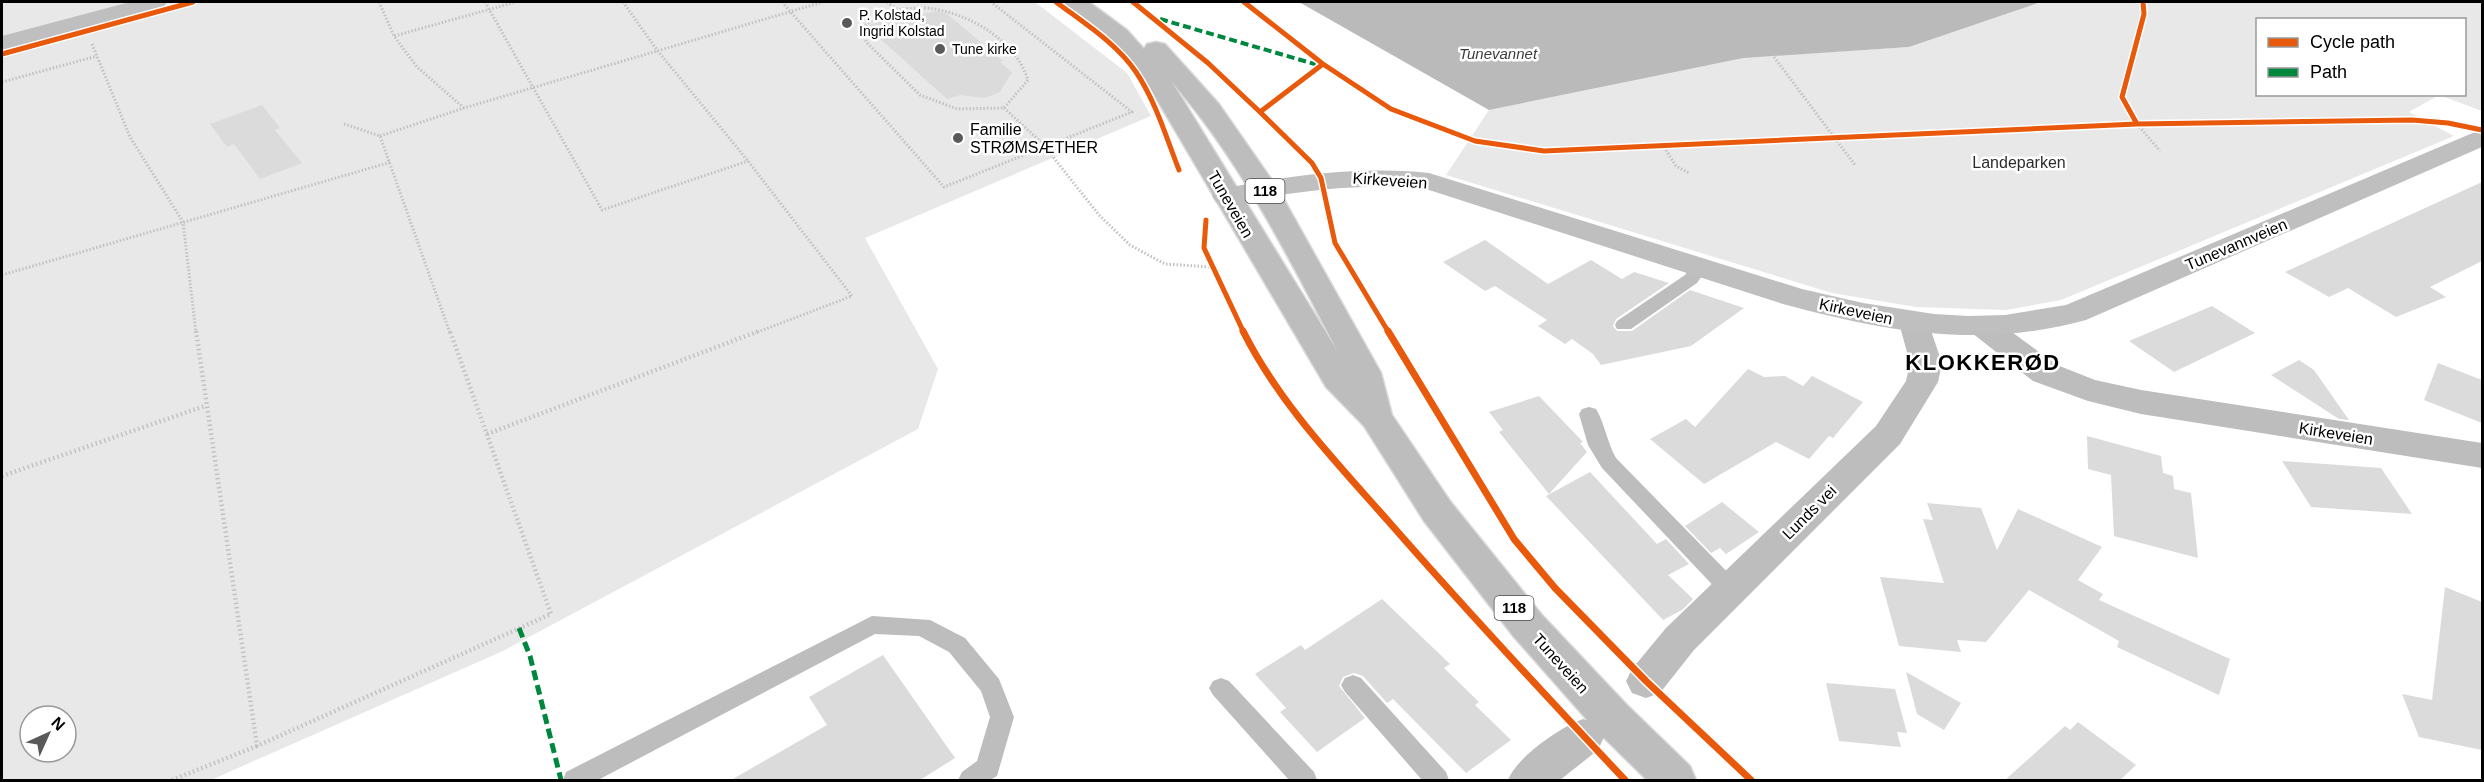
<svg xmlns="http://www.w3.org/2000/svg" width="2484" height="782" font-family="Arial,sans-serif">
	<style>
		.green { fill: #e8e8e8; fill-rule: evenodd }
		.water { fill: #bababa }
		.building { fill: #dbdbdb }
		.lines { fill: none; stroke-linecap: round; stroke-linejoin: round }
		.primary-casing { stroke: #dbdbdb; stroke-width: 3 }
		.path-far1 { stroke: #c2c2c2; stroke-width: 3; stroke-dasharray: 1.5 2; stroke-linecap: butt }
		.path { stroke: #c2c2c2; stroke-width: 4.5; stroke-dasharray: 1.5 3; stroke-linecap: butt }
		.lane { fill: #bdbdbd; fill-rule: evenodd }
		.street { fill: #bdbdbd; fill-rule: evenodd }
		.secondary { fill: #bfbfbf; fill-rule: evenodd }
		.primary { fill: #bdbdbd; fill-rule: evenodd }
		.quiet-far1 { stroke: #00873e; stroke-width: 4; stroke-dasharray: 8 4; stroke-linecap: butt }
		.quiet { stroke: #00873e; stroke-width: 5; stroke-dasharray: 10 5; stroke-linecap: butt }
		.cycleway-far1-casing { stroke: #fff; stroke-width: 8 }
		.cycleway-casing { stroke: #fff; stroke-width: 10 }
		.cycleway-far1 { stroke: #e8590c; stroke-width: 5 }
		.cycleway { stroke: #e8590c; stroke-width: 7 }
		.poi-dot { fill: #595959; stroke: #fff; stroke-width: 2 }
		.labels { text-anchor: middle; stroke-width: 5; stroke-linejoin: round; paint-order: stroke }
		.far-poi-label { font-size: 14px; fill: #000; stroke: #fff; text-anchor: start }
		.far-water-label { font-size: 15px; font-style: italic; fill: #3d3d3d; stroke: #fff }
		.shield { fill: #fff; stroke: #4c4c4c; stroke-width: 1.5 }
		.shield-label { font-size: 15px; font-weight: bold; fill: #000 }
		.poi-label { font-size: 16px; fill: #000; stroke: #fff; text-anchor: start }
		.park-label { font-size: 16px; fill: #2c2c2c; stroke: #fff }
		.street-label { font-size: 16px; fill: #000; stroke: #fff }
		.district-label { font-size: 22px; font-weight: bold; letter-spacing: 1.5px; fill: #000; stroke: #fff }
	</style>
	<rect width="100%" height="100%" fill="#fff"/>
	<path class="green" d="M 2,2 L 1035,2 L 1127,73 L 1151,116 L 865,238 L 938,369 L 918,429 L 503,651 L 211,780 L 2,780 ZM 30,716 L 66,716 L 66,752 L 30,752 Z
		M 2041,2 L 2482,2 L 2482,111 L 2439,95 L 2409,112 L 2454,136 L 2061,300 L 2006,310 L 1916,307 L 1832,293 L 1446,175 L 1489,110 L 1743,57 L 1909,47 ZM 2258,20 L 2464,20 L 2464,94 L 2258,94 Z"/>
	<path class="water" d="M 1299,2 L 2041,2 L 1909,47 L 1743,58 L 1489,110 Z"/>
	<path class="building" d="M 916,9 L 921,14 L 938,11 L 947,14 L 1003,61 L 1000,62 L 1012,72 L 1000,92 L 985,98 L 960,95 L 947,99 L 866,26 Z
		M 262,105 L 280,128 L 275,130 L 302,163 L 260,179 L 234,144 L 227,147 L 210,124 Z
		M 2482,182 L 2482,261 L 2430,287 L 2446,297 L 2396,317 L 2348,288 L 2329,297 L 2285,272 Z
		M 1485,240 L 1548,284 L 1591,260 L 1622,279 L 1634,272 L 1669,283 L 1616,319 L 1613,326 L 1617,331 L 1632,331 L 1690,290 L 1744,308 L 1691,346 L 1601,365 L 1593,354 L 1572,339 L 1565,344 L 1538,326 L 1547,320 L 1495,286 L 1485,291 L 1443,262 Z
		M 2212,306 L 2255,333 L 2174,372 L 2129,341 Z
		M 2299,360 L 2314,370 L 2349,420 L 2339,419 L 2271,375 Z
		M 2438,363 L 2482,380 L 2482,423 L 2424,400 Z
		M 1748,369 L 1764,377 L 1785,376 L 1803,386 L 1812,376 L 1863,402 L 1833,438 L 1829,436 L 1809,459 L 1776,442 L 1704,484 L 1650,439 L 1686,419 L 1695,427 Z
		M 1539,396 L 1583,442 L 1580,443 L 1587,452 L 1549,494 L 1499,432 L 1503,430 L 1489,412 Z
		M 2087,436 L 2161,456 L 2163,473 L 2173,476 L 2174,489 L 2191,493 L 2198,558 L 2114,536 L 2111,475 L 2088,469 Z
		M 2282,461 L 2381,468 L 2412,514 L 2311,507 Z
		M 1590,472 L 1657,544 L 1666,539 L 1689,564 L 1668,575 L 1693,599 L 1682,610 L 1663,620 L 1546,496 Z
		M 1722,502 L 1759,532 L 1726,554 L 1720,548 L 1711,553 L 1685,526 Z
		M 1927,503 L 1981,508 L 1997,550 L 2018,509 L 2102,547 L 2078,580 L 2103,594 L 2099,600 L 2230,659 L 2219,695 L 2117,647 L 2119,641 L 2029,590 L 1986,642 L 1957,640 L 1961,652 L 1899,646 L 1880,577 L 1944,583 L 1923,519 L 1933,520 Z
		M 2445,587 L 2482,602 L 2482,750 L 2419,737 L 2402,694 L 2432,700 Z
		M 1382,599 L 1450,664 L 1444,668 L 1479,702 L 1475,705 L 1511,740 L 1466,773 L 1393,699 L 1387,703 L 1363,676 L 1354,673 L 1343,677 L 1339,686 L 1365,718 L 1317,752 L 1280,712 L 1286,708 L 1255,674 L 1301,645 L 1305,650 Z
		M 883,655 L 955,758 L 920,780 L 731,780 L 827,725 L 809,697 Z
		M 1906,672 L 1961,703 L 1944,730 L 1917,714 Z
		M 1826,683 L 1895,689 L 1907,733 L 1897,732 L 1901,747 L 1839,741 Z
		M 2078,722 L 2136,765 L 2120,780 L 2005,780 L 2065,726 L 2070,730 Z"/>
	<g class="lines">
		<g class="primary-casing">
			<path id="primary" d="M 1064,2 L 1089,2 L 1127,30 L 1144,49 L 1147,44 L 1156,42 L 1165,44 L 1219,104 L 1278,189 L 1381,373 L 1392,415 L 1450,501 L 1542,615 L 1627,705 L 1690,766 L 1696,780 L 1647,780 L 1597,731 L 1514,637 L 1424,521 L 1364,426 L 1326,387 L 1146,81 L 1109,40 L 1067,7 ZM 1172,82 C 1242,163 1289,258 1338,352 Z"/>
		</g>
		<path class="path-far1" d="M 379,2 L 394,36
			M 485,2 L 602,210 L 748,161
			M 623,2 L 657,50 L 748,161 L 852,296 L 755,333
			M 782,2 L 944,187 L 1132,112 L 991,2
			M 887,2 L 896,9
			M 928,8 C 968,13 1015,39 1028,80 L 1004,108 L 957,109 L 920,95 L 866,42 L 863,27 C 883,10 902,8 928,8 Z
			M 92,44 L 130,137 L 183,222 L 196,333
			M 1774,57 L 1855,165
			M 2,82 L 97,56
			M 464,108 L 417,67 L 394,36 L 516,2
			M 1004,108 L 1042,143 L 1099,215 L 1130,245 L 1165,264 L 1211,267
			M 344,124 L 380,136 L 450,333
			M 2137,124 L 2160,151
			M 380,136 L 464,108 L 823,2
			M 1664,147 L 1676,166 L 1689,173
			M 2,275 L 391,162"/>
		<path class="path" d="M 196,331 L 257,746 L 551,614 L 450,331
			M 487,434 L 759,331
			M 2,476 L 205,406
			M 172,780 L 257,746"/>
		<path class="lane" d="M 1699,261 L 1708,267 L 1697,283 L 1631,329 L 1617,329 L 1615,325 L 1617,321 L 1685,275 L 1693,263 Z
			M 1589,407 L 1596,409 C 1605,424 1607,442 1616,458 L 1739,584 L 1742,590 L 1739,596 L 1731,599 L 1723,596 L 1602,468 L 1588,445 L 1579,414 L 1582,409 Z
			M 872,616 L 930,620 L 965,638 L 999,679 L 1014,717 L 997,776 L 990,780 L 958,780 L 962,772 L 977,761 L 990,717 L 981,691 L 949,652 L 919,636 L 875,634 L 598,780 L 563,780 L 566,772 Z
			M 1353,675 L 1361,678 L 1446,772 L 1449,780 L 1422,780 L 1345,692 L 1341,685 L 1345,678 Z
			M 1221,678 L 1229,681 L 1314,772 L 1317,780 L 1289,780 L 1213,695 L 1209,688 L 1213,681 Z"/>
		<path class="street" d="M 1915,313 L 1926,316 L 1942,363 L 1938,382 L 1900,444 L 1694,650 L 1660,693 L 1646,698 L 1632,693 L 1626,681 L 1632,669 L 1666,628 L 1876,426 L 1906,381 L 1910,363 L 1899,323 L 1904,316 Z
			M 1983,316 L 1994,319 L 2057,365 L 2095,380 L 2141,390 L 2482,443 L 2482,468 L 2141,414 L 2088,401 L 2033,381 L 1972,333 L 1967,326 L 1972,319 Z
			M 1583,719 L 1598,724 L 1604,737 L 1598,750 L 1560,780 L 1508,780 C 1516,758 1560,727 1583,719 Z"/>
		<path class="secondary" d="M 130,2 L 167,2 L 163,7 L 2,50 L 2,36 Z
			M 2482,129 L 2482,147 L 2086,320 C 1981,349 1887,332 1783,304 L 1426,189 C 1357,182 1293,192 1226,204 L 1216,202 L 1212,196 L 1216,190 L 1226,188 C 1294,175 1359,166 1429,173 L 1802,289 L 1863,303 L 1934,314 L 1969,316 L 2005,315 L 2066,305 Z"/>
		<use href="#primary" class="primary"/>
		<path class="quiet-far1" d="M 1160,19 L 1318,65"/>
		<path class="quiet" d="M 519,628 L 530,656 L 561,780"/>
		<g class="cycleway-far1-casing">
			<path id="cycleway-far1" d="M 1056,2 C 1084,23 1116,43 1136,72 C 1156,102 1166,137 1179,170
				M 1133,2 L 1208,63 L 1260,112
				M 1244,2 L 1323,64 L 1391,109 L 1475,141 L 1544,151 L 2137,124 L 2412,120 L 2448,123 L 2482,130
				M 2,54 L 193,2
				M 1323,64 L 1260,112 L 1312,163 L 1321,178 L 1335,243 L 1389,333
				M 2137,124 L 2122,97 L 2144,14 L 2143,2
				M 1206,220 L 1204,248 L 1244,333"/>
		</g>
		<g class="cycleway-casing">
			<path id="cycleway" d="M 1243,331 C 1279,403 1336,462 1389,522 C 1466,610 1545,695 1625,780
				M 1388,331 L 1514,539 L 1555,588 L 1646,681 L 1751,780"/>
		</g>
		<use href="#cycleway-far1" class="cycleway-far1"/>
		<use href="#cycleway" class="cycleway"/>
	</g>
	<g class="poi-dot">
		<circle cx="847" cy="23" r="6"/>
		<circle cx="940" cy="49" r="6"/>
		<circle cx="958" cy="138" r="6"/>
	</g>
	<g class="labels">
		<g class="far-poi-label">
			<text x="859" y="20">P. Kolstad,<tspan x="859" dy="16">Ingrid Kolstad</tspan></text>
			<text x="952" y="54">Tune kirke</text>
		</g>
		<g class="far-water-label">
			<text x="1498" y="59">Tunevannet</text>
		</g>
		<g class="shield">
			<rect x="1245.5" y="179" width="39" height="24" rx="4.5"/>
			<rect x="1494.5" y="596" width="39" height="24" rx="4.5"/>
		</g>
		<g class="shield-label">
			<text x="1265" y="196">118</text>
			<text x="1514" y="613">118</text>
		</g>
		<g class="poi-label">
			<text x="970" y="135">Familie<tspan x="970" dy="18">STRØMSÆTHER</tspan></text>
		</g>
		<g class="park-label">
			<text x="2019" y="168">Landeparken</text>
		</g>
		<g class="street-label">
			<text transform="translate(1390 180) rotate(4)" y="6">Kirkeveien</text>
			<text transform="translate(1231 204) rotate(60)" y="6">Tuneveien</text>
			<text transform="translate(2236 244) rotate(-23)" y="6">Tunevannveien</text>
			<text transform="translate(1856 311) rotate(12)" y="6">Kirkeveien</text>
			<text transform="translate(2336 433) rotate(9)" y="6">Kirkeveien</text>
			<text transform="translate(1809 512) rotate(-45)" y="6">Lunds vei</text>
			<text transform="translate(1561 663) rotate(48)" y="6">Tuneveien</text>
		</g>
		<g class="district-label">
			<text x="1983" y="370">KLOKKERØD</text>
		</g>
	</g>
	<rect width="2484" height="782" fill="none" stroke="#000000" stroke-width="6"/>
	<rect x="2256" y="18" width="210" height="78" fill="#ffffff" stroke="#999999" stroke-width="1.5"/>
	<rect x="2268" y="38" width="30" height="9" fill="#e8590c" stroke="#999999" stroke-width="1.5"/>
	<text x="2310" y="48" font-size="18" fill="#000000">Cycle path</text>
	<rect x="2268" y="68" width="30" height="9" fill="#00873e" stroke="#999999" stroke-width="1.5"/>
	<text x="2310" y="78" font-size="18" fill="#000000">Path</text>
	<g transform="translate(48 734) rotate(45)"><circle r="28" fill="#ffffff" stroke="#999999" stroke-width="1.5"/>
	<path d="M0-4.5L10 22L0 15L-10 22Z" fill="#595959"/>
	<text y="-9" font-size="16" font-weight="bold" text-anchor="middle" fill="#000000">N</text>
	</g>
</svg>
